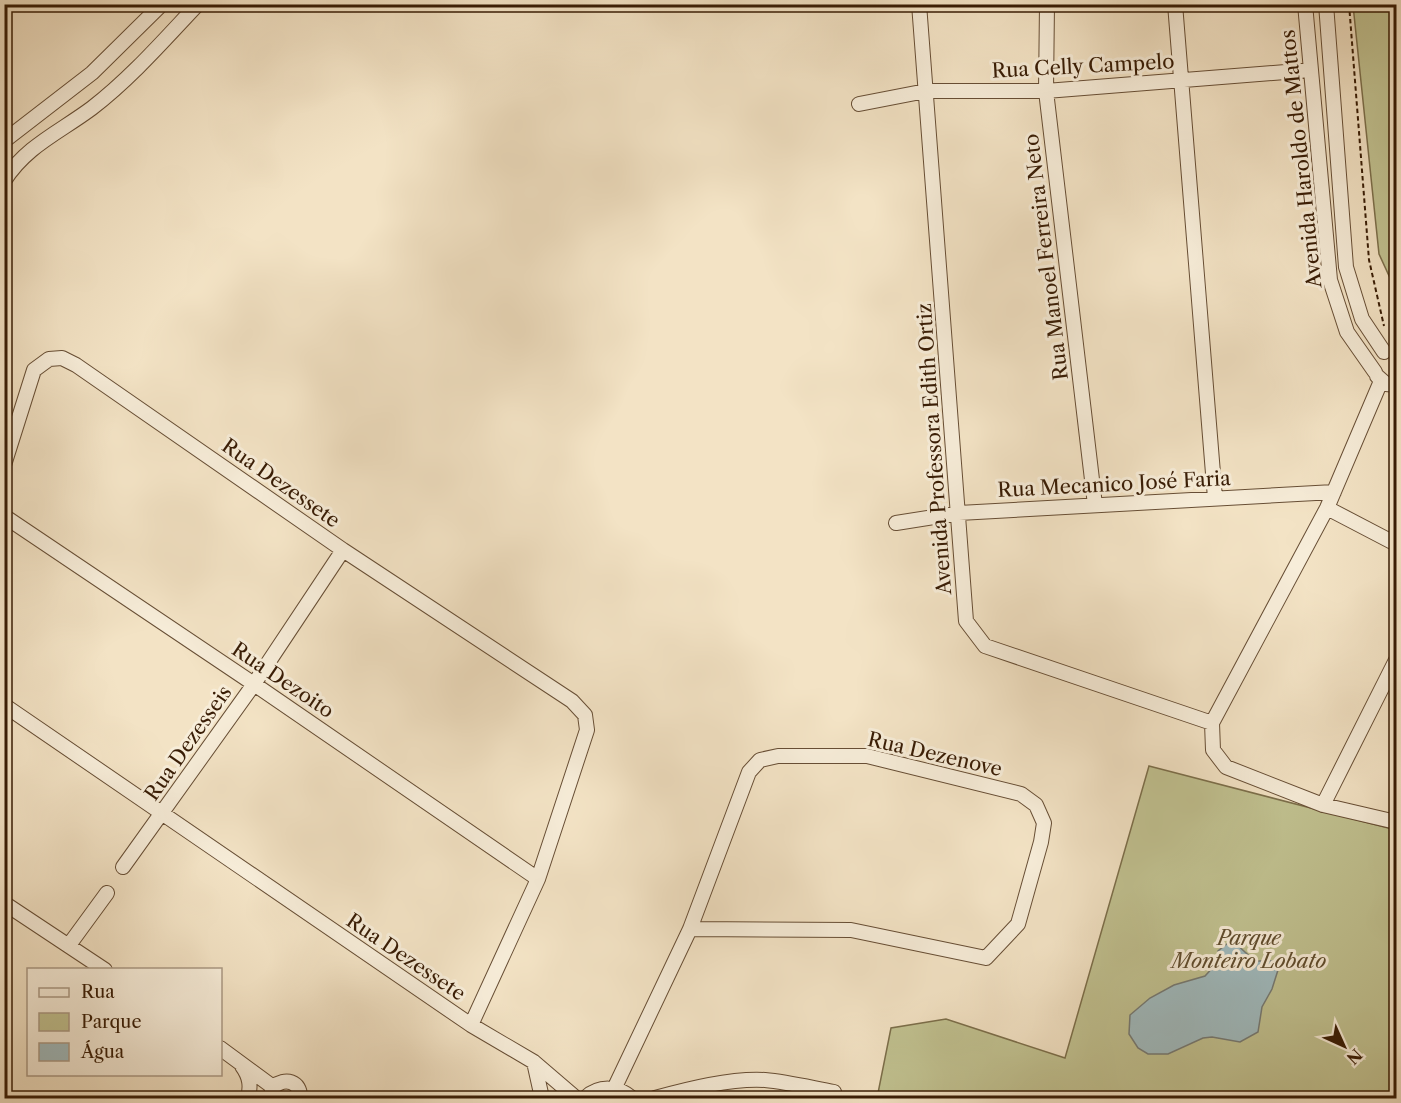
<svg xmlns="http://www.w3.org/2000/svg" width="1401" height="1103" font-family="'Libre Caslon Text',serif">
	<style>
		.green { fill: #c1c291; stroke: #7c6f4b; stroke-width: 1.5 }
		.water { fill: #a0bbbf; stroke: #767b75; stroke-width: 1.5 }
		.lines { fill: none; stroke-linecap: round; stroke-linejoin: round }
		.minor-casing { stroke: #674e35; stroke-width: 16 }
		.path { stroke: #381c05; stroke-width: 2; stroke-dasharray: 4.5 3; stroke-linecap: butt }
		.minor { stroke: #f7edd9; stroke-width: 14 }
		.labels { text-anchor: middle; stroke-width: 6; stroke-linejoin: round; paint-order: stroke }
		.street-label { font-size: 20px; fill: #381c05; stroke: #f7edd9 }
		.park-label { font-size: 20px; font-style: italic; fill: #614e2f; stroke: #f7edd9 }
	</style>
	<rect width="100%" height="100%" fill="#f3e3c5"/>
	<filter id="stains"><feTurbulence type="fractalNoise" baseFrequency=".00333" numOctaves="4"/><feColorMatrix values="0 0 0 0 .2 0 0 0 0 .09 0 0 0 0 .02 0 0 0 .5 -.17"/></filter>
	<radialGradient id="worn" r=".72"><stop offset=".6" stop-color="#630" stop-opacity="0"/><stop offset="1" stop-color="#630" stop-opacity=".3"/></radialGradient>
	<path class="green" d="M 1353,5 L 1396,5 L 1396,291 L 1379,254 Z
		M 1149,766 L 1396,830 L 1396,1098 L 877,1098 L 891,1028 L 946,1019 L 1065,1058 Z"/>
	<path class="water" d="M 1228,943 L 1236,944 L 1255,961 L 1273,961 L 1278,970 L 1272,989 L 1262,1007 L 1258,1032 L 1240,1042 L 1212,1037 L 1203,1038 L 1168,1054 L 1148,1054 L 1138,1048 L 1129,1034 L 1130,1015 L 1150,998 L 1174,985 L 1205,976 L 1216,964 L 1218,951 Z"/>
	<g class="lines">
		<g class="minor-casing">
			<path id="minor" d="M 919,4 L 966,621 L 985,646 L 1212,723
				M 1047,4 L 1046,91 L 1095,505
				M 1175,4 L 1215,498
				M 1305,4 L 1330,280 L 1347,332 L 1375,372
				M 1326,4 L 1346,267 L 1362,319 L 1384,352
				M 859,104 L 926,91 L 1046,91 L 1310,70
				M 4,141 L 92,73 L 162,4
				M 4,181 C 26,146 60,132 92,108 C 131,78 164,40 198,4
				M 1377,376 L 1386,384 L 1396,385
				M 4,465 L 34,370 L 49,359 L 62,358 L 76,365 L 343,550 L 572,701 L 585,715 L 587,730 L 538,879 L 471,1025
				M 1327,508 L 1396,544
				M 4,516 L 254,684 L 538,879
				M 896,523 L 959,513 L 1334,492
				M 4,705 L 471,1025 L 534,1062 L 576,1098
				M 1212,723 L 1327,508 L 1381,381
				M 1212,723 L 1213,750 L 1226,767 L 1323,805 L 1396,822
				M 1323,805 L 1396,660
				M 123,867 L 254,684 L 343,550
				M 4,903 L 105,970
				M 69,945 L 107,893
				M 220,1048 L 273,1087
				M 534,1062 L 542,1098
				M 242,1066 C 250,1077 251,1086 248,1098
				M 614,1089 L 690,929 L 749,772 L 760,760 L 778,756 L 867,756 L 1021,794 L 1036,805 L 1044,823 L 1041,842 L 1018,924 L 986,958 L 851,930 L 690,929
				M 270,1098 L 273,1087 C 285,1077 301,1081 300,1098
				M 585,1098 C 599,1085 618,1086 632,1098
				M 655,1098 C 688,1089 731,1078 765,1080 C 788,1082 812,1088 834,1092"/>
		</g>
		<path class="path" d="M 1349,4 L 1369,260 L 1384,326"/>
		<use href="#minor" class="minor"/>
	</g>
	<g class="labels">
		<g class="street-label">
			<text transform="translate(1083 66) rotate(-3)" y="7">Rua Celly Campelo</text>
			<text transform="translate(1301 159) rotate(-96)" y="7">Avenida Haroldo de Mattos</text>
			<text transform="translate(1046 257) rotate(-97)" y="7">Rua Manoel Ferreira Neto</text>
			<text transform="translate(934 449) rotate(-94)" y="7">Avenida Professora Edith Ortiz</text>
			<text transform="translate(281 483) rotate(35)" y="7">Rua Dezessete</text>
			<text transform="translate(1114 484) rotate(-3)" y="7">Rua Mecanico José Faria</text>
			<text transform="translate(283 680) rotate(34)" y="7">Rua Dezoito</text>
			<text transform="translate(188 743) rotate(-55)" y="7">Rua Dezesseis</text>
			<text transform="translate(935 754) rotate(13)" y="7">Rua Dezenove</text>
			<text transform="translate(406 957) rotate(34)" y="7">Rua Dezessete</text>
		</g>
		<g class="park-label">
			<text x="1249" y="945">Parque<tspan x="1249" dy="23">Monteiro Lobato</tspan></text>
		</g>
	</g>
	<rect width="1401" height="1103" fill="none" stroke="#f3e3c5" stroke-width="24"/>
	<rect x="6" y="6" width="1389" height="1091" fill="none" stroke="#381c05" stroke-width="3"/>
	<rect x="12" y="12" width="1377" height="1079" fill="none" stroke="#381c05" stroke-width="1.5"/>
	<rect x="27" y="968" width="195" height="108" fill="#f7edd9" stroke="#ab9984" stroke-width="1.5"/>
	<rect x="39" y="988" width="30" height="9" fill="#f7edd9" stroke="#ab9984" stroke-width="1.5"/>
	<text x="81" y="998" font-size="18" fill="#381c05">Rua</text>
	<rect x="39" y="1013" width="30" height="18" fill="#c1c291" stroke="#ab9984" stroke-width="1.5"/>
	<text x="81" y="1028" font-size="18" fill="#381c05">Parque</text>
	<rect x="39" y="1043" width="30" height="18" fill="#a0bbbf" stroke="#ab9984" stroke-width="1.5"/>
	<text x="81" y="1058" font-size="18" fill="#381c05">Água</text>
	<g transform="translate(1344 1046) rotate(135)" stroke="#f7edd9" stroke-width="4.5" paint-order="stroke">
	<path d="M0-4.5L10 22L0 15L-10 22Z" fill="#381c05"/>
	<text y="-9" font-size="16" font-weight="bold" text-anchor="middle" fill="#381c05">N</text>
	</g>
	<rect width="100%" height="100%" filter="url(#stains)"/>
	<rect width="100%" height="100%" fill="url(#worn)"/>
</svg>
